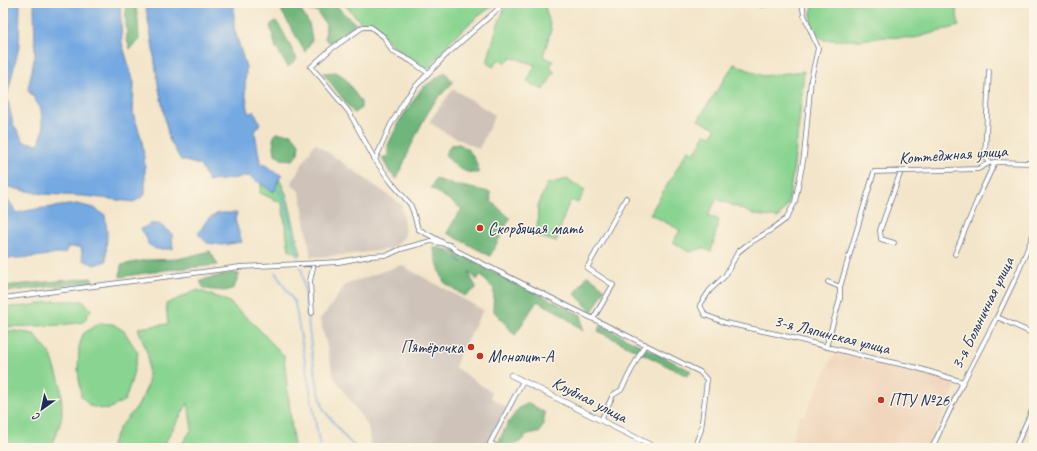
<svg xmlns="http://www.w3.org/2000/svg" width="1037" height="451" font-family="Caveat,sans-serif">
	<style>
		.built { fill: #f0d6bc }
		.industrial { fill: #cec2b9 }
		.green { fill: #89d490; stroke: #528277 }
		.forest { fill: #6eb67a; stroke: #44726c }
		.water { fill: #75a9e2; stroke: #486ca0 }
		.lines { fill: none; stroke-linecap: round; stroke-linejoin: round }
		.stream { stroke: #75a9e2; stroke-width: 1.5 }
		.minor-casing { stroke: #676f83; stroke-width: 5.5 }
		.tertiary-casing { stroke: #676f83; stroke-width: 6 }
		.minor { stroke: #fff; stroke-width: 4 }
		.tertiary { stroke: #fff; stroke-width: 5 }
		.poi-dot { fill: #c8321e; stroke: #fcf5e5; stroke-width: 1.5 }
		.labels { text-anchor: middle; stroke-width: 3; stroke-linejoin: round; paint-order: stroke }
		.street-label { font-size: 17px; fill: #1b2f5e; stroke: #fcf5e5 }
		.poi-label { font-size: 17px; fill: #1b2f5e; stroke: #fcf5e5; text-anchor: start }
	</style>
	<rect width="100%" height="100%" fill="#fcf5e5"/>
	<filter id="ink" filterUnits="userSpaceOnUse"><feTurbulence type="fractalNoise" baseFrequency=".025" numOctaves="2"/><feDisplacementMap in="SourceGraphic" scale="8" xChannelSelector="R" yChannelSelector="G"/><feConvolveMatrix kernelMatrix="1 2 1 2 8 2 1 2 1" color-interpolation-filters="sRGB"/></filter>
	<filter id="wash" filterUnits="userSpaceOnUse"><feTurbulence type="fractalNoise" baseFrequency=".012" numOctaves="4" result="noise"/><feDisplacementMap in="SourceGraphic" scale="16" xChannelSelector="R" yChannelSelector="G"/><feGaussianBlur stdDeviation="0.9" result="paint"/><feColorMatrix in="noise" values="0 0 0 0 0 0 0 0 0 0 0 0 0 0 0 0 0 1.4 0 .05"/><feComposite in="paint" operator="in"/></filter>
	<g filter="url(#wash)">
		<rect width="100%" height="100%" fill="#f3e5c9"/>
		<path class="built" d="M 837,353 L 888,367 L 917,373 L 931,374 L 956,385 L 941,421 L 926,448 L 791,448 L 799,415 L 805,415 L 831,360 Z"/>
		<path class="industrial" d="M 453,89 L 495,115 L 479,149 L 446,133 L 429,122 Z
			M 315,143 L 402,205 L 405,236 L 391,249 L 346,255 L 311,257 L 300,192 L 291,183 Z
			M 401,265 L 483,310 L 459,356 L 455,367 L 491,392 L 491,398 L 507,408 L 488,445 L 492,448 L 371,448 L 368,426 L 334,377 L 320,319 L 330,307 L 345,285 Z"/>
		<path class="green" d="M 343,3 L 497,3 L 476,18 L 451,40 L 428,69 L 395,48 L 382,33 L 372,24 L 363,24 Z
			M 508,3 L 544,3 L 551,29 L 546,47 L 543,56 L 553,61 L 550,66 L 554,72 L 544,90 L 527,82 L 535,65 L 518,59 L 511,58 L 506,63 L 499,59 L 493,67 L 487,63 C 492,46 498,17 508,3 Z
			M 814,3 L 955,3 L 959,26 L 914,38 L 883,37 L 861,40 L 824,40 L 813,31 L 811,13 Z
			M 734,64 L 763,76 L 804,71 L 799,122 L 794,165 L 788,204 L 778,218 L 756,215 L 717,199 L 708,215 L 719,220 L 711,252 L 703,248 L 689,252 L 673,242 L 680,230 L 650,214 L 688,150 L 695,153 L 705,134 L 712,136 L 715,128 L 698,120 Z
			M 279,179 L 287,196 L 301,255 L 289,250 L 282,203 L 260,193 L 261,184 L 274,192 Z
			M 567,179 L 585,190 L 578,203 L 571,200 L 566,210 L 556,242 L 537,236 L 538,205 L 547,184 Z
			M 197,290 L 228,301 L 257,327 L 284,356 L 294,448 L 179,448 L 192,429 L 188,403 L 162,448 L 110,448 L 119,428 L 138,406 L 148,385 L 148,355 L 138,328 L 168,324 L 166,304 Z
			M 53,301 L 84,301 L 91,310 L 83,322 L 61,325 L 3,327 L 3,307 L 28,306 Z
			M 99,323 L 113,324 L 124,331 L 138,353 L 132,379 L 125,400 L 107,410 L 90,406 L 81,396 L 78,370 L 79,347 L 83,334 Z
			M 3,331 L 15,331 L 34,334 L 51,355 L 61,386 L 62,415 L 59,427 L 50,448 L 3,448 Z"/>
		<path class="forest" d="M 125,3 L 135,3 L 138,20 L 139,41 L 130,49 L 127,40 Z
			M 280,3 L 296,3 L 309,23 L 312,40 L 305,52 L 282,12 Z
			M 304,3 L 335,3 L 342,12 L 356,24 L 331,43 L 325,39 L 326,25 L 317,11 L 309,11 Z
			M 276,21 L 282,30 L 297,59 L 288,67 L 276,48 L 270,25 Z
			M 336,72 L 344,77 L 361,102 L 361,108 L 354,113 L 323,73 Z
			M 445,72 L 453,82 C 447,89 439,96 434,103 C 418,127 408,153 397,179 L 390,173 L 382,158 L 388,156 L 388,145 L 400,120 L 422,88 Z
			M 276,133 L 292,134 L 299,143 L 298,154 L 293,160 L 281,159 L 275,154 L 273,139 Z
			M 459,144 C 472,150 476,159 479,173 C 463,174 454,166 445,154 L 451,145 Z
			M 435,179 L 456,185 L 490,192 L 491,201 L 510,218 L 490,256 L 447,233 L 456,217 L 462,209 L 446,198 L 431,188 Z
			M 433,246 L 447,250 L 462,263 L 449,248 L 498,274 L 581,315 L 583,331 L 558,312 L 537,301 L 515,335 L 493,310 L 494,289 L 480,275 L 477,280 L 469,271 L 472,280 L 477,288 L 464,296 L 444,282 L 439,269 Z
			M 210,251 L 218,265 L 165,270 L 120,277 L 121,265 L 146,260 L 178,259 Z
			M 232,273 L 239,274 L 234,288 L 225,291 L 204,289 L 200,281 L 209,278 Z
			M 588,275 L 605,289 L 592,312 L 575,294 Z
			M 91,278 L 94,282 L 3,292 L 3,286 Z
			M 600,325 L 691,371 L 687,376 L 598,331 Z
			M 529,403 L 544,412 C 545,420 543,426 539,433 L 530,433 L 518,443 L 508,448 L 499,441 L 508,423 L 519,408 Z"/>
		<path class="water" d="M 3,3 L 20,3 L 19,47 L 7,96 L 13,124 L 24,142 L 39,144 L 43,131 L 41,109 L 28,89 L 35,55 L 34,3 L 120,3 L 122,43 L 134,83 L 133,113 L 142,140 L 145,166 L 145,195 L 134,202 L 84,196 L 42,194 L 3,186 Z
			M 145,3 L 234,3 L 234,28 L 246,67 L 245,91 L 249,114 L 254,111 L 260,123 L 255,132 L 260,162 L 282,176 L 279,179 L 274,192 L 249,176 L 222,180 L 209,181 L 200,165 L 181,160 L 169,139 L 158,84 L 152,42 Z
			M 3,198 C 10,200 13,206 16,213 L 36,209 L 77,204 L 94,208 L 105,215 L 107,232 L 106,261 L 94,265 L 83,260 L 81,247 L 68,247 L 65,253 L 34,257 L 3,259 Z
			M 218,213 L 237,213 L 235,220 L 242,242 L 222,245 L 207,243 L 198,234 L 207,220 Z
			M 151,224 L 159,224 L 172,234 L 173,249 L 156,249 L 148,244 L 147,239 L 141,229 Z"/>
		<g class="lines">
			<path class="stream" d="M 275,186 L 285,200 L 298,258
				M 300,267 L 302,271 L 312,354 L 318,389 L 324,410 L 345,437 L 356,448
				M 275,272 L 295,303 L 320,448"/>
		</g>
	</g>
	<g filter="url(#ink)">
		<g class="lines">
			<g class="minor-casing">
				<path id="minor" d="M 754,3 L 762,5 L 776,3
					M 802,3 L 804,15 L 818,48 L 811,79 L 804,156 L 795,202 L 786,219 L 771,230 L 748,244 L 738,252 L 725,276 L 710,290 L 700,305 L 705,315 L 726,323 L 781,335 L 867,357 L 914,367 L 963,382
					M 989,71 L 985,156 L 989,163
					M 428,73 L 411,61 L 392,51 L 384,37 L 371,27 L 363,27 L 331,49 L 311,67 L 321,78 L 349,112 L 375,160 L 391,182 L 410,204 L 413,211 L 418,229 L 442,242
					M 375,160 L 390,126 L 405,100 L 415,87 L 445,56 L 499,8 L 503,3
					M 894,243 L 881,239 L 880,230 L 901,171
					M 955,254 L 979,196 L 995,162
					M 840,287 L 874,172 L 978,169 L 989,163 L 995,162 L 1034,163
					M 3,298 L 240,267 L 339,262 L 370,256 L 388,255 L 401,249 L 431,241 L 450,245 L 457,251 L 700,372 L 707,380 L 701,430 L 694,448
					M 312,313 L 310,281 L 314,263
					M 997,317 L 1034,334
					M 593,319 L 613,285 L 587,268 L 626,198
					M 826,347 L 840,299 L 840,287 L 828,282
					M 601,420 L 613,395 L 621,390 L 645,344
					M 500,448 L 490,443 L 523,381
					M 932,448 L 963,382 L 997,317 L 1017,275 L 1034,233
					M 1015,448 L 1034,406"/>
			</g>
			<g class="tertiary-casing">
				<path id="tertiary" d="M 511,375 L 656,448"/>
			</g>
			<use href="#minor" class="minor"/>
			<use href="#tertiary" class="tertiary"/>
		</g>
	</g>
	<g class="poi-dot">
		<circle cx="480" cy="228" r="4"/>
		<circle cx="471" cy="347" r="4"/>
		<circle cx="480" cy="356" r="4"/>
		<circle cx="881" cy="400" r="4"/>
	</g>
	<g class="labels">
		<g class="street-label">
			<text transform="translate(953 154) rotate(-4)" y="6">Коттеджная улица</text>
			<text transform="translate(982 313) rotate(-64)" y="6">3-я Больничная улица</text>
			<text transform="translate(832 334) rotate(14)" y="6">3-я Ляпинская улица</text>
			<text transform="translate(590 399) rotate(27)" y="6">Клубная улица</text>
		</g>
		<g class="poi-label">
			<text x="488" y="234">Скорбящая мать</text>
			<text x="463" y="353" text-anchor="end">Пятёрочка</text>
			<text x="488" y="362">Монолит-А</text>
			<text x="889" y="406">ПТУ №26</text>
		</g>
	</g>
	<rect width="1037" height="451" fill="none" stroke="#fcf5e5" stroke-width="16"/>
	<g transform="translate(42 409) rotate(213)" stroke="#fcf5e5" stroke-width="3" paint-order="stroke">
	<path d="M0-3L7 15L0 10L-7 15Z" fill="#1b2f5e"/>
	<text y="-6" font-size="11" font-weight="bold" text-anchor="middle" fill="#1b2f5e">С</text>
	</g>
</svg>
